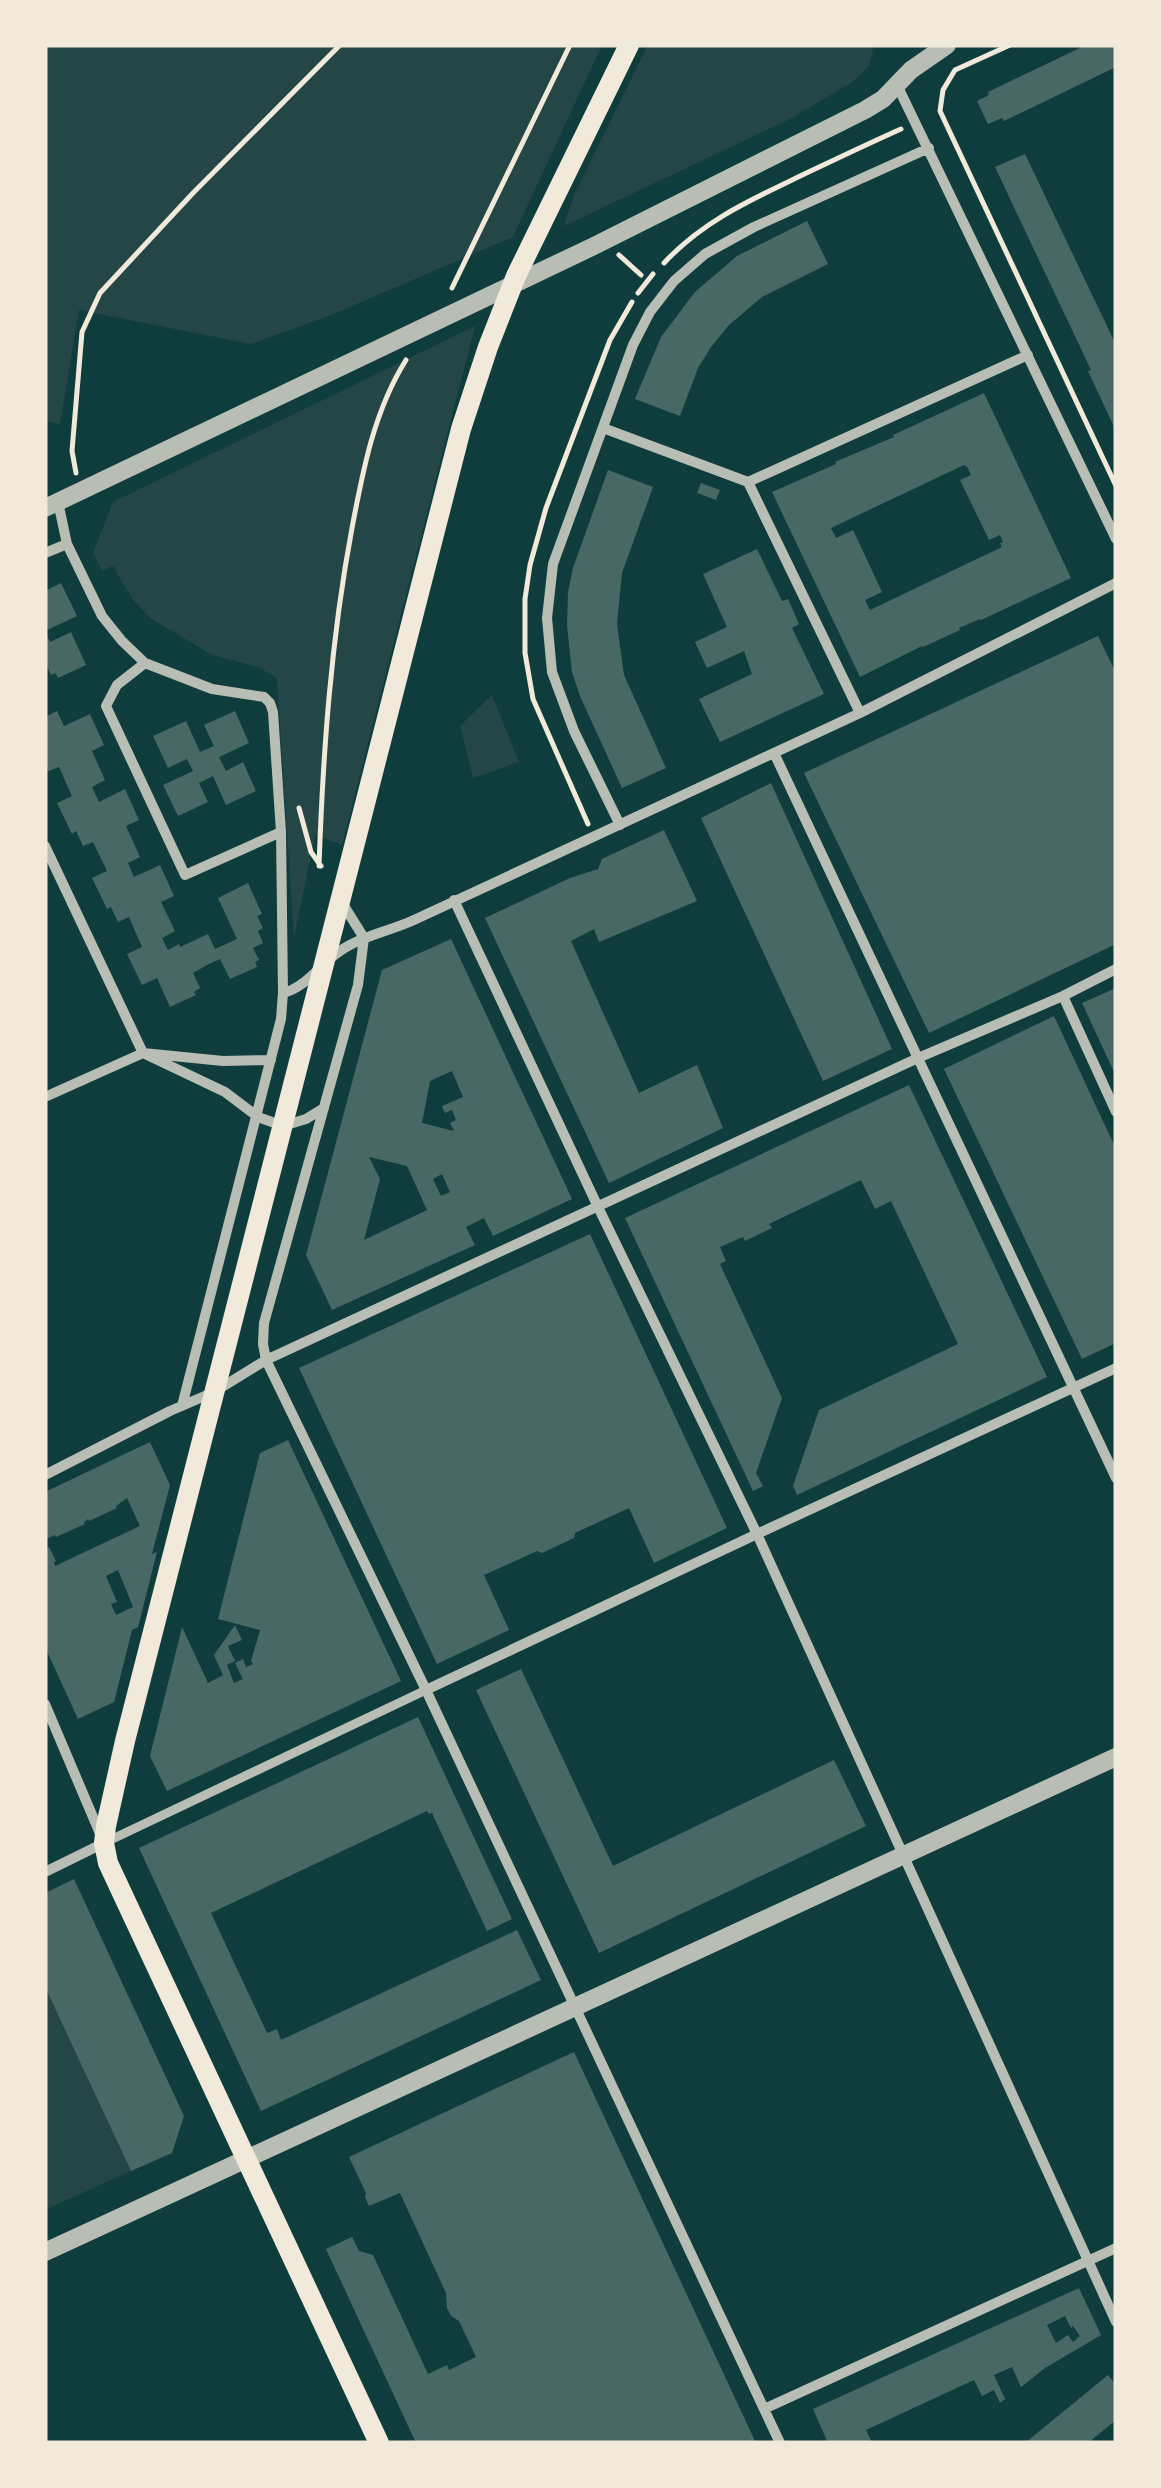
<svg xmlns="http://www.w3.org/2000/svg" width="1161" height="2488" font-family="Georgia,serif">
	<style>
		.green { fill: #244646 }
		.building { fill: #486865; fill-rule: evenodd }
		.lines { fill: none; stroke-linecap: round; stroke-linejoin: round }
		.path { stroke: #f1e9da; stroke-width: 5 }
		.pedestrian { stroke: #b8beb3; stroke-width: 9 }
		.minor { stroke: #b8beb3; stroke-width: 10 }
		.tertiary { stroke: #b8beb3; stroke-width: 18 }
		.secondary { stroke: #f1e9da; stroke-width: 20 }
	</style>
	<rect width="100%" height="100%" fill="#0f3d3e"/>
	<path class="green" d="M 45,45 L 602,45 L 513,237 L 331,315 L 251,344 L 79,310 L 60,424 L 45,421 Z
		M 648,45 L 871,45 L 873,50 L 868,67 L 851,83 L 790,119 L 564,226 L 573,197 Z
		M 475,326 L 342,845 L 315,835 L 294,938 L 277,678 L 258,667 L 212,655 L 150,618 L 133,600 L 113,566 L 102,571 L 93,553 L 113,502 Z
		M 492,695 L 519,762 L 473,778 L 460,726 Z
		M 45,1987 L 131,2171 L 45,2210 Z"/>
	<path class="building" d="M 1086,45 L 1116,45 L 1116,67 L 1004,121 L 1002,118 L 988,124 L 977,101 L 989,95 L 988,92 Z
		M 1025,154 L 1116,345 L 1116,431 L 1088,371 L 1091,370 L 995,167 Z
		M 807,221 L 828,264 L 762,297 L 729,325 L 711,347 L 698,368 L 680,416 L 635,399 L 661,337 L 695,292 L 737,256 Z
		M 984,393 L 1071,578 L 981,620 L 980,619 L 959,628 L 960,630 L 923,647 L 922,646 L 860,677 L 772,492 L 836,464 L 835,462 L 894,437 L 893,435 ZM 964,465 L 967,467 L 971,475 L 960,480 L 989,540 L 1000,535 L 1003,542 L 1000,543 L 1002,547 L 870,610 L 865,600 L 882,592 L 853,530 L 836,538 L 831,528 Z
		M 608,470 L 653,487 L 622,573 L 617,624 L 624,675 L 666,768 L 622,788 L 580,696 L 572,672 L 567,626 L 568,592 L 573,568 Z
		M 701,483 L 720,490 L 716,500 L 697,493 Z
		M 757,549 L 782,601 L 788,599 L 799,624 L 792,628 L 824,694 L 720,742 L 699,699 L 752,674 L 744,651 L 707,668 L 695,642 L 727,627 L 703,574 Z
		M 61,583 L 77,616 L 45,631 L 50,642 L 71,632 L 86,665 L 58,678 L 55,673 L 51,675 L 45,663 L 45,591 Z
		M 1098,636 L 1116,673 L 1116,944 L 929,1033 L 804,773 Z
		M 57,711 L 64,726 L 90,714 L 104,745 L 92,751 L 105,780 L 92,787 L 99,802 L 125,789 L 139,820 L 126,826 L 140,857 L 128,863 L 134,877 L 160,865 L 174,896 L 161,902 L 175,931 L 162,938 L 168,950 L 179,944 L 180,947 L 208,934 L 215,949 L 237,939 L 218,898 L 248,883 L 262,914 L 257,916 L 263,928 L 258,931 L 263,943 L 253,948 L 259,960 L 255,962 L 257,967 L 230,979 L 220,959 L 207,965 L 193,973 L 200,988 L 194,992 L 196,995 L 170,1007 L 157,978 L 142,985 L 127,954 L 142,947 L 129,917 L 118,922 L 111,907 L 107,909 L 92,878 L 107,871 L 93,842 L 83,846 L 76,831 L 72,834 L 57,803 L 72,796 L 59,767 L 48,771 L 45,763 L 45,717 Z
		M 235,711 L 249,743 L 219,757 L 226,771 L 243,762 L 256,791 L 226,805 L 213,776 L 199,783 L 208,802 L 178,816 L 163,785 L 193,771 L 187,759 L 168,768 L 153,736 L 186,721 L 200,752 L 214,746 L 204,725 Z
		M 771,783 L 892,1049 L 823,1081 L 701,818 Z
		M 664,830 L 697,901 L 599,942 L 594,929 L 571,941 L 639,1093 L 697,1065 L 723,1128 L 609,1183 L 485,918 L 570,878 L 598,869 L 602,859 Z
		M 451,939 L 572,1199 L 493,1236 L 484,1218 L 466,1227 L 475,1245 L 332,1310 L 306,1255 L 382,970 ZM 452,1071 L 463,1097 L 442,1106 L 445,1113 L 452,1110 L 456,1120 L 450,1123 L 454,1131 L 422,1123 L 430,1081 ZM 369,1157 L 407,1166 L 427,1210 L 364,1240 L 380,1179 ZM 442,1174 L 450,1192 L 441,1196 L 433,1179 Z
		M 1116,988 L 1115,1052 L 1116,1076 L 1082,1003 Z
		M 1054,1016 L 1116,1149 L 1116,1343 L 1082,1359 L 944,1069 Z
		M 909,1085 L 1047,1377 L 797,1495 L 793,1486 L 819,1410 L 958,1344 L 891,1201 L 875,1209 L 861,1180 L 769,1224 L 772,1228 L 745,1241 L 743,1237 L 720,1247 L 726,1261 L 720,1264 L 782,1398 L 756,1473 L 763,1486 L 753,1491 L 625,1218 Z
		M 590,1234 L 727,1528 L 654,1563 L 629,1508 L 575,1533 L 574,1538 L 542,1553 L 537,1551 L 484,1575 L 509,1630 L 437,1664 L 299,1368 Z
		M 288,1440 L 401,1681 L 167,1791 L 150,1756 L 182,1627 L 208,1683 L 223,1675 L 214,1655 L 235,1625 L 242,1640 L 228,1646 L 235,1661 L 227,1665 L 234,1683 L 243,1679 L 235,1663 L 243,1659 L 246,1667 L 253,1664 L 251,1661 L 260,1630 L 218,1619 L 260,1453 Z
		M 150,1442 L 170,1485 L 152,1554 L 157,1552 L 138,1627 L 132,1630 L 114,1702 L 78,1719 L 45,1647 L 45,1550 L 49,1547 L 56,1561 L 54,1562 L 55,1566 L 140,1526 L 127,1498 L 116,1506 L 117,1508 L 89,1521 L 88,1519 L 84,1522 L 85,1524 L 56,1537 L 55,1535 L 46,1539 L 45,1492 ZM 118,1570 L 133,1607 L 116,1615 L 111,1604 L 117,1602 L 106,1576 Z
		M 521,1669 L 613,1866 L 834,1760 L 866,1826 L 599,1953 L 476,1690 Z
		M 418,1717 L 512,1919 L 487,1931 L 432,1813 L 429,1814 L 427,1811 L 211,1913 L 267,2033 L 277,2029 L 281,2040 L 517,1930 L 541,1980 L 261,2111 L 139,1848 Z
		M 74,1879 L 184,2116 L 172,2153 L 131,2171 L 45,1987 L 45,1893 Z
		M 574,2052 L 754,2439 L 756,2443 L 416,2443 L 326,2249 L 352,2237 L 359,2251 L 373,2255 L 428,2374 L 447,2365 L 449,2370 L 476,2357 L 459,2321 L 451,2316 L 447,2308 L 446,2293 L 400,2193 L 369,2206 L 365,2197 L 366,2193 L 349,2157 Z
		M 1079,2288 L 1101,2335 L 1045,2368 L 1021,2387 L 1012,2367 L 994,2375 L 1005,2399 L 1000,2403 L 994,2390 L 982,2396 L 974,2380 L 866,2430 L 872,2443 L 828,2443 L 813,2409 ZM 1065,2316 L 1071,2328 L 1073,2326 L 1080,2336 L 1073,2342 L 1068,2335 L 1056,2343 L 1047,2325 Z
		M 1108,2375 L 1116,2385 L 1116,2420 L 1088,2443 L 1025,2443 Z"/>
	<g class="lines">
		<path class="path" d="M 1010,45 L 955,70 L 943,90 L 940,111 L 1116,486
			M 619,255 L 641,275
			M 664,263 C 701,223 746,202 794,179 C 830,162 865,145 901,129
			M 452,288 L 570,45
			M 638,293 L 653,274
			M 76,473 L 72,451 L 82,332 L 100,293 L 193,193 L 340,45
			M 299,808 L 311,852 L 321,866
			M 588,824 L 533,699 L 525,653 L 525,599 L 530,565 L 546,508 L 610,340 L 632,302
			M 319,866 C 323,752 331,640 352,528 C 363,470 374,411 406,360"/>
		<path class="pedestrian" d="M 104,1843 L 426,1690"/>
		<path class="minor" d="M 897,85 L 1116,539
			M 603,428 L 748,482 L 860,713
			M 748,482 L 1028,355
			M 58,502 L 67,544 L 102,616 L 122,641 L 145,663 L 212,689 L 264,697 L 270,703 L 273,712 L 281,832 L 283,993 L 281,1019 L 182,1406
			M 45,553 L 67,544
			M 145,663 L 117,685 L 106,706 L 185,875 L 281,832
			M 774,753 L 1116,1478
			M 620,825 L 574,731 L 552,672 L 547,618 L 553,564 L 633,345 L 650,312 L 674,281 L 705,254 L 754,227 L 929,148
			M 45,846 L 143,1053 L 225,1092 L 258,1117 L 283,1126 L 306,1119 L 324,1108
			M 454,900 L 598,1207 L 757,1534 L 1116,2322
			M 341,901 L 364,938
			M 364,938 L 358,985 L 264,1323 L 263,1344 L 266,1360 L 426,1690 L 780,2443
			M 283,993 C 307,987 320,964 340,951 C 362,936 390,931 414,920 L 860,713 L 1116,583
			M 1063,996 L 1116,1112
			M 45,1097 L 143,1053 L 223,1061 L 271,1060
			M 45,1475 L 170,1411 L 214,1392 L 266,1360 L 918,1058 L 1063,996 L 1116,969
			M 426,1690 L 757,1534 L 1116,1368
			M 45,1704 L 104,1843 L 45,1872
			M 764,2409 L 1116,2248"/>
		<path class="tertiary" d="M 45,508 L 594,246 L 865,110 L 883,99 L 911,70 L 947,45
			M 45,2252 L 1116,1757"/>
		<path class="secondary" d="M 379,2443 L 108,1863 L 104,1843 L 106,1826 L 125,1741 L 461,429 L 488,347 L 516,276 L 629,45"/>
	</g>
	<rect width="1161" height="2488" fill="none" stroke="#f1e9da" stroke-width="95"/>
</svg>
